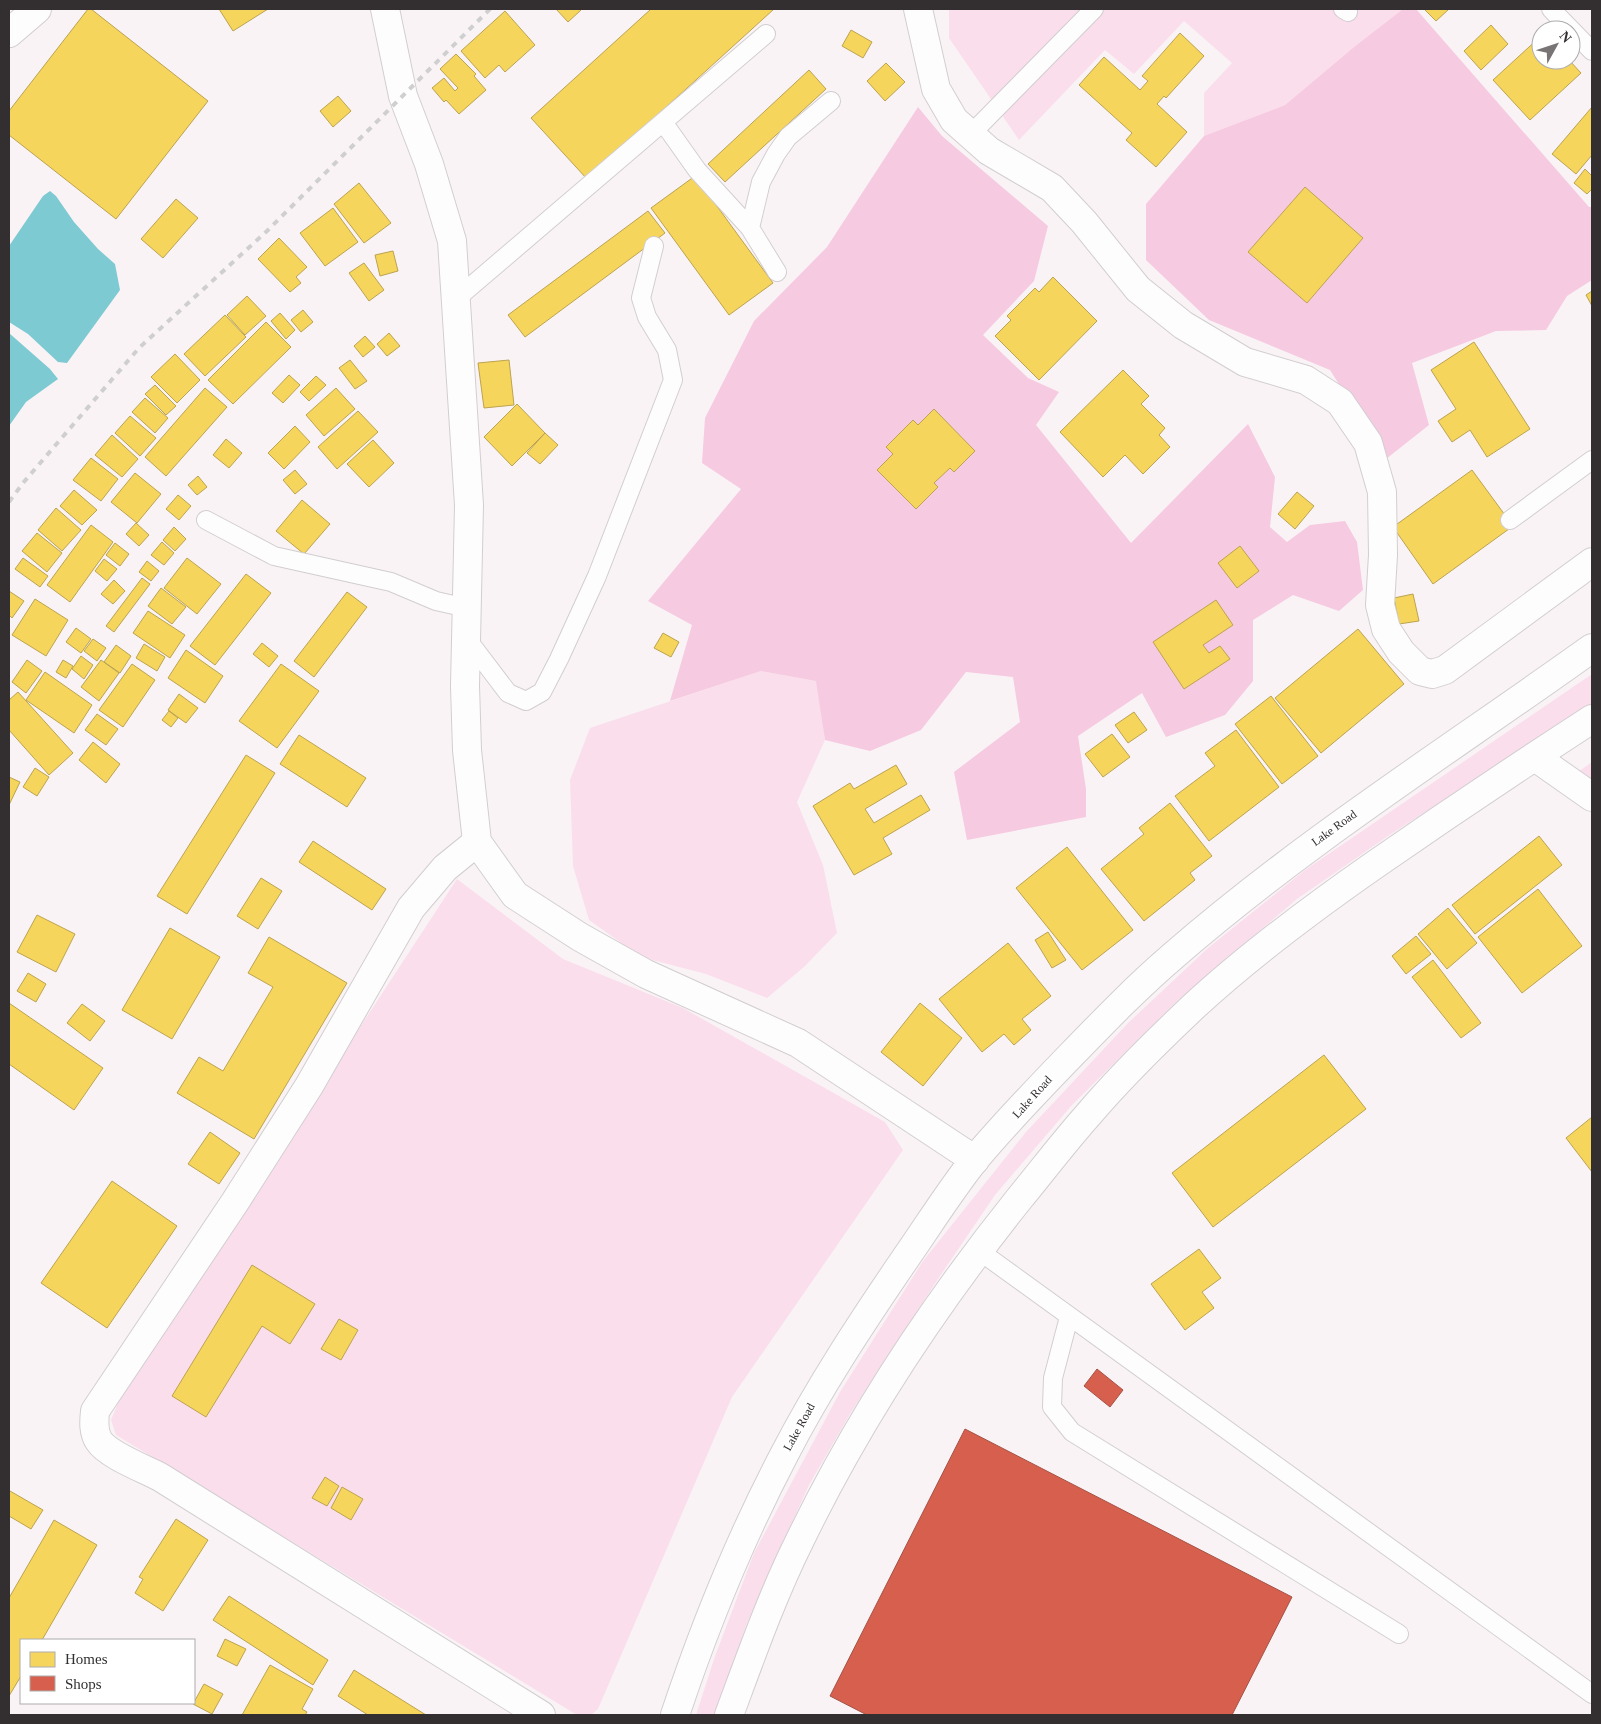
<svg xmlns="http://www.w3.org/2000/svg" width="1601" height="1724" font-family="Georgia,serif">
	<style>
		.green { fill: #fbdeec }
		.forest { fill: #f6cae0 }
		.water { fill: #7ecad2 }
		.homes { fill: #f6d55c; stroke: #bca34f }
		.shops { fill: #d6604d; stroke: #a55145 }
		.lines { fill: none; stroke-linecap: round; stroke-linejoin: round }
		.lane-casing { stroke: #d2ced0; stroke-width: 20 }
		.street-casing { stroke: #d2ced0; stroke-width: 30 }
		.secondary-casing { stroke: #d2ced0; stroke-width: 30 }
		.lane { stroke: #fefdfe; stroke-width: 18 }
		.street { stroke: #fefdfe; stroke-width: 28 }
		.secondary { stroke: #fefdfe; stroke-width: 28 }
		.rail { stroke: #d0cfd0; stroke-width: 4; stroke-dasharray: 6 6; stroke-linecap: butt }
		.labels { text-anchor: middle; stroke-width: 5; stroke-linejoin: round; paint-order: stroke }
		.street-label { font-size: 12px; fill: #332f31; stroke: #fff }
	</style>
	<rect width="100%" height="100%" fill="#f9f3f6"/>
	<path class="green" d="M 949,9 L 1403,9 L 1354,47 L 1285,105 L 1204,136 L 1204,93 L 1232,63 L 1184,21 L 1134,74 L 1105,50 L 1019,140 L 949,38 Z
		M 761,671 L 817,681 L 825,740 L 797,802 L 823,865 L 837,933 L 804,967 L 767,998 L 706,974 L 641,957 L 589,920 L 573,866 L 570,780 L 590,728 Z
		M 1592,674 L 1592,705 L 1391,834 L 1297,899 L 1176,1002 L 1072,1105 L 995,1195 L 940,1276 L 850,1414 L 809,1485 L 747,1623 L 715,1715 L 696,1715 L 714,1659 L 754,1553 L 840,1392 L 923,1261 L 1026,1132 L 1128,1023 L 1208,948 L 1305,870 Z
		M 1592,762 L 1592,786 L 1578,772 Z
		M 457,879 L 563,959 L 683,1008 L 885,1122 L 903,1150 L 732,1397 L 598,1709 L 591,1715 L 577,1715 L 116,1435 L 111,1420 L 125,1386 Z"/>
	<path class="forest" d="M 1403,9 L 1416,9 L 1589,207 L 1592,207 L 1592,280 L 1567,296 L 1546,330 L 1496,331 L 1412,363 L 1429,425 L 1386,459 L 1330,370 L 1209,320 L 1146,260 L 1146,204 L 1204,136 L 1285,105 L 1354,47 Z
		M 918,107 L 942,136 L 1048,226 L 1034,281 L 983,335 L 1028,378 L 1059,392 L 1036,425 L 1131,543 L 1248,424 L 1275,477 L 1270,527 L 1287,542 L 1310,525 L 1345,521 L 1357,542 L 1363,590 L 1339,611 L 1293,595 L 1253,620 L 1253,681 L 1225,715 L 1166,737 L 1142,693 L 1078,736 L 1086,789 L 1086,817 L 967,840 L 954,772 L 1020,722 L 1013,677 L 966,672 L 921,730 L 870,751 L 825,740 L 816,681 L 761,671 L 670,701 L 692,625 L 648,601 L 741,489 L 702,463 L 705,418 L 754,321 L 827,247 Z"/>
	<path class="water" d="M 50,191 L 56,196 L 74,222 L 98,249 L 115,264 L 120,290 L 67,363 L 58,362 L 28,334 L 9,322 L 9,246 L 43,196 Z
		M 9,333 L 50,369 L 58,379 L 26,402 L 9,426 Z"/>
	<path class="homes" d="M 88,9 L 91,9 L 208,101 L 116,219 L 9,135 L 9,111 Z
		M 219,9 L 268,9 L 233,31 Z
		M 556,9 L 579,9 L 581,10 L 568,22 Z
		M 651,9 L 774,9 L 587,179 L 531,118 Z
		M 1424,9 L 1449,9 L 1436,21 Z
		M 505,11 L 535,45 L 505,72 L 499,65 L 485,78 L 461,51 Z
		M 1491,25 L 1508,44 L 1481,70 L 1464,51 Z
		M 851,30 L 872,42 L 863,58 L 842,46 Z
		M 1180,33 L 1204,56 L 1166,98 L 1164,96 L 1157,104 L 1187,132 L 1156,167 L 1126,140 L 1132,133 L 1079,85 L 1104,57 L 1140,90 L 1148,81 L 1142,76 Z
		M 1541,36 L 1541,60 L 1569,60 L 1581,73 L 1530,120 L 1493,80 Z
		M 456,54 L 476,74 L 474,76 L 486,90 L 459,114 L 446,100 L 444,102 L 432,88 L 444,78 L 455,91 L 458,88 L 440,69 Z
		M 886,63 L 905,82 L 885,101 L 867,81 Z
		M 809,70 L 826,89 L 725,182 L 708,164 Z
		M 338,96 L 351,111 L 333,127 L 320,111 Z
		M 1592,107 L 1592,155 L 1576,174 L 1552,154 Z
		M 1585,169 L 1592,176 L 1592,189 L 1587,194 L 1574,183 Z
		M 695,176 L 773,283 L 729,315 L 651,208 Z
		M 359,183 L 391,223 L 364,243 L 334,204 Z
		M 1305,187 L 1363,238 L 1307,303 L 1248,252 Z
		M 176,199 L 198,218 L 163,258 L 141,239 Z
		M 333,208 L 358,242 L 325,266 L 300,233 Z
		M 648,211 L 665,233 L 525,337 L 508,315 Z
		M 279,238 L 307,267 L 296,277 L 301,283 L 290,292 L 258,259 Z
		M 393,251 L 398,271 L 380,276 L 375,255 Z
		M 364,263 L 384,290 L 369,301 L 349,273 Z
		M 1053,277 L 1097,321 L 1039,380 L 995,336 L 1011,320 L 1007,316 L 1035,288 L 1039,292 Z
		M 1592,291 L 1592,306 L 1586,295 Z
		M 247,296 L 266,316 L 245,335 L 227,315 Z
		M 303,310 L 313,322 L 301,332 L 291,320 Z
		M 280,313 L 295,330 L 286,339 L 271,321 Z
		M 225,315 L 246,337 L 205,376 L 184,354 Z
		M 266,322 L 291,347 L 233,404 L 208,380 Z
		M 389,333 L 400,346 L 387,356 L 377,344 Z
		M 365,336 L 375,347 L 363,357 L 354,346 Z
		M 1474,342 L 1530,429 L 1487,457 L 1470,430 L 1452,442 L 1438,421 L 1456,409 L 1431,370 Z
		M 175,354 L 200,380 L 177,403 L 151,377 Z
		M 350,360 L 367,381 L 355,389 L 339,368 Z
		M 509,360 L 514,405 L 484,408 L 478,363 Z
		M 1123,370 L 1149,396 L 1141,404 L 1165,428 L 1159,435 L 1170,447 L 1143,474 L 1125,455 L 1103,477 L 1060,432 Z
		M 289,375 L 300,385 L 283,403 L 272,393 Z
		M 316,376 L 326,385 L 309,401 L 300,392 Z
		M 155,385 L 176,406 L 166,415 L 145,394 Z
		M 205,388 L 227,407 L 166,476 L 145,457 Z
		M 336,388 L 355,409 L 324,436 L 306,415 Z
		M 145,398 L 168,418 L 155,433 L 132,412 Z
		M 517,404 L 545,433 L 512,466 L 484,437 Z
		M 934,409 L 975,451 L 954,472 L 950,468 L 934,483 L 938,487 L 916,509 L 877,470 L 893,454 L 886,447 L 913,420 L 918,425 Z
		M 358,411 L 378,432 L 337,469 L 318,447 Z
		M 130,416 L 156,438 L 140,456 L 115,433 Z
		M 295,426 L 310,442 L 284,469 L 268,453 Z
		M 545,433 L 558,445 L 540,464 L 527,453 Z
		M 112,435 L 138,459 L 122,477 L 95,455 Z
		M 226,439 L 242,453 L 229,468 L 213,455 Z
		M 373,440 L 394,463 L 369,487 L 347,464 Z
		M 91,458 L 118,479 L 101,501 L 73,480 Z
		M 295,470 L 307,484 L 295,494 L 283,480 Z
		M 1472,470 L 1513,526 L 1433,584 L 1393,527 Z
		M 135,473 L 161,494 L 137,523 L 111,502 Z
		M 198,476 L 207,487 L 197,495 L 188,485 Z
		M 74,490 L 97,510 L 82,525 L 60,506 Z
		M 1297,492 L 1314,506 L 1295,529 L 1278,514 Z
		M 178,495 L 191,506 L 179,520 L 166,509 Z
		M 302,500 L 330,524 L 304,554 L 276,531 Z
		M 56,508 L 81,530 L 62,551 L 38,530 Z
		M 136,523 L 149,535 L 139,546 L 126,534 Z
		M 91,525 L 113,542 L 70,602 L 47,585 Z
		M 174,527 L 186,539 L 175,551 L 163,540 Z
		M 37,533 L 62,553 L 47,572 L 22,551 Z
		M 162,542 L 174,553 L 164,565 L 151,555 Z
		M 115,543 L 129,554 L 120,566 L 106,555 Z
		M 1240,546 L 1259,571 L 1237,588 L 1218,563 Z
		M 23,558 L 48,576 L 40,587 L 15,569 Z
		M 187,558 L 221,584 L 197,614 L 164,588 Z
		M 104,559 L 117,569 L 107,581 L 95,571 Z
		M 147,561 L 159,571 L 151,581 L 139,572 Z
		M 246,574 L 271,593 L 215,665 L 190,646 Z
		M 142,578 L 150,584 L 114,632 L 106,626 Z
		M 114,580 L 125,591 L 113,604 L 101,594 Z
		M 161,588 L 186,607 L 172,624 L 148,606 Z
		M 9,591 L 24,601 L 12,618 L 9,615 Z
		M 347,592 L 367,607 L 314,677 L 294,661 Z
		M 1413,594 L 1419,621 L 1399,624 L 1394,598 Z
		M 35,599 L 68,620 L 46,656 L 12,635 Z
		M 1216,600 L 1233,625 L 1203,645 L 1209,653 L 1220,646 L 1230,659 L 1184,689 L 1153,642 Z
		M 148,611 L 185,635 L 170,658 L 133,633 Z
		M 76,628 L 91,639 L 81,653 L 66,642 Z
		M 1358,629 L 1404,684 L 1321,753 L 1275,698 Z
		M 663,633 L 679,642 L 671,657 L 654,648 Z
		M 93,639 L 106,648 L 97,661 L 84,651 Z
		M 262,643 L 278,656 L 269,667 L 253,654 Z
		M 144,644 L 165,657 L 157,671 L 136,658 Z
		M 116,645 L 131,656 L 120,673 L 104,662 Z
		M 186,650 L 223,676 L 205,703 L 168,678 Z
		M 81,656 L 93,665 L 84,679 L 72,669 Z
		M 27,660 L 42,671 L 26,693 L 12,682 Z
		M 63,660 L 73,666 L 66,678 L 56,672 Z
		M 101,660 L 119,673 L 99,701 L 81,687 Z
		M 132,664 L 155,680 L 123,727 L 99,710 Z
		M 281,664 L 319,691 L 277,748 L 239,721 Z
		M 45,672 L 92,705 L 74,733 L 26,700 Z
		M 18,692 L 73,753 L 49,775 L 9,730 L 9,700 Z
		M 179,694 L 198,708 L 186,723 L 168,710 Z
		M 1271,696 L 1318,756 L 1282,784 L 1235,724 Z
		M 169,711 L 178,718 L 171,727 L 162,720 Z
		M 1134,712 L 1147,730 L 1128,743 L 1115,725 Z
		M 97,714 L 118,729 L 106,745 L 85,730 Z
		M 1236,730 L 1279,787 L 1209,841 L 1175,796 L 1215,766 L 1205,753 Z
		M 1112,734 L 1130,757 L 1103,777 L 1085,754 Z
		M 299,735 L 366,778 L 347,807 L 280,764 Z
		M 93,742 L 120,764 L 106,783 L 79,760 Z
		M 246,755 L 275,773 L 187,914 L 157,896 Z
		M 896,765 L 907,784 L 865,809 L 874,823 L 921,795 L 930,810 L 883,838 L 892,854 L 854,875 L 813,806 L 850,783 L 854,789 Z
		M 35,768 L 49,777 L 37,796 L 23,787 Z
		M 9,777 L 20,782 L 9,805 Z
		M 1170,803 L 1212,856 L 1190,873 L 1195,880 L 1144,921 L 1101,869 L 1144,834 L 1139,828 Z
		M 1539,836 L 1562,865 L 1475,934 L 1452,905 Z
		M 313,841 L 386,889 L 372,910 L 299,862 Z
		M 1067,847 L 1133,930 L 1082,970 L 1016,888 Z
		M 261,878 L 282,891 L 258,929 L 237,916 Z
		M 1538,889 L 1582,946 L 1522,993 L 1478,937 Z
		M 1448,908 L 1477,943 L 1447,969 L 1418,934 Z
		M 37,915 L 75,934 L 56,972 L 17,952 Z
		M 170,928 L 220,957 L 172,1039 L 122,1010 Z
		M 1048,932 L 1066,960 L 1052,968 L 1035,940 Z
		M 1416,936 L 1431,954 L 1406,974 L 1392,956 Z
		M 269,937 L 347,983 L 254,1139 L 177,1093 L 199,1057 L 223,1071 L 273,987 L 248,973 Z
		M 1008,943 L 1051,996 L 1022,1019 L 1031,1030 L 1014,1045 L 1004,1034 L 982,1052 L 939,999 Z
		M 1433,960 L 1481,1023 L 1461,1038 L 1412,977 Z
		M 28,973 L 46,984 L 36,1002 L 17,991 Z
		M 9,1003 L 103,1068 L 74,1110 L 9,1064 Z
		M 920,1003 L 962,1038 L 923,1086 L 881,1052 Z
		M 82,1004 L 105,1021 L 90,1041 L 67,1023 Z
		M 1324,1055 L 1366,1109 L 1213,1227 L 1172,1173 Z
		M 1592,1117 L 1592,1172 L 1566,1138 Z
		M 210,1132 L 240,1153 L 219,1184 L 188,1164 Z
		M 112,1181 L 177,1226 L 107,1328 L 41,1283 Z
		M 1199,1249 L 1221,1278 L 1202,1292 L 1214,1308 L 1185,1330 L 1151,1284 Z
		M 252,1265 L 315,1304 L 290,1344 L 262,1326 L 206,1417 L 172,1396 Z
		M 339,1319 L 358,1330 L 341,1360 L 321,1349 Z
		M 325,1477 L 339,1486 L 327,1506 L 312,1498 Z
		M 342,1487 L 363,1499 L 351,1520 L 331,1508 Z
		M 10,1491 L 43,1510 L 31,1529 L 9,1516 L 9,1493 Z
		M 176,1519 L 208,1540 L 163,1611 L 135,1593 L 143,1579 L 139,1577 Z
		M 54,1520 L 97,1545 L 42,1640 L 21,1640 L 21,1676 L 9,1696 L 9,1598 Z
		M 229,1596 L 328,1660 L 313,1685 L 213,1620 Z
		M 225,1639 L 246,1649 L 237,1666 L 217,1656 Z
		M 270,1665 L 313,1689 L 302,1709 L 307,1712 L 305,1715 L 242,1715 Z
		M 354,1670 L 426,1715 L 368,1715 L 338,1696 Z
		M 204,1684 L 223,1694 L 212,1714 L 193,1704 Z"/>
	<path class="shops" d="M 1097,1369 L 1123,1390 L 1110,1407 L 1084,1386 Z
		M 965,1429 L 1292,1597 L 1232,1715 L 867,1715 L 830,1696 Z"/>
	<g class="lines">
		<g class="lane-casing">
			<path id="lane" d="M 1343,9 L 1348,12
				M 1551,9 L 1592,51
				M 663,122 L 697,170 L 750,228 L 777,272
				M 970,135 L 1094,9
				M 750,228 L 761,182 L 776,154 L 788,137 L 831,101
				M 456,299 L 766,34
				M 206,520 L 274,556 L 391,582 L 436,601 L 467,608
				M 1510,520 L 1592,460
				M 467,639 L 508,693 L 526,701 L 542,692 L 559,659 L 597,576 L 673,380 L 667,350 L 647,317 L 641,298 L 654,246
				M 978,1250 L 1592,1694
				M 1069,1317 L 1053,1378 L 1052,1407 L 1072,1432 L 1399,1634"/>
		</g>
		<g class="street-casing">
			<path id="street" d="M 385,9 L 403,96 L 429,164 L 452,241 L 469,505 L 465,686 L 467,750 L 477,842 L 515,895 L 580,937 L 646,974 L 798,1043 L 975,1160
				M 918,9 L 936,89 L 954,120 L 989,151 L 1052,188 L 1084,222 L 1138,289 L 1183,325 L 1245,362 L 1306,380 L 1340,402 L 1368,443 L 1382,492 L 1383,555 L 1380,605 L 1386,629 L 1401,652 L 1420,671 L 1432,674 L 1445,670 L 1592,562
				M 9,33 L 37,9
				M 1535,757 L 1592,797
				M 477,842 L 445,868 L 411,908 L 309,1086 L 235,1202 L 95,1411 C 94,1421 93,1432 99,1441 C 108,1455 145,1469 160,1477 L 541,1715"/>
		</g>
		<g class="secondary-casing">
			<path id="secondary" d="M 675,1715 C 704,1628 741,1537 784,1455 C 819,1387 862,1322 905,1259 C 928,1226 951,1189 976,1158 C 1007,1121 1041,1086 1074,1052 C 1106,1019 1138,986 1173,956 C 1304,842 1451,749 1592,648
				M 729,1715 C 751,1656 772,1596 800,1540 C 859,1418 935,1304 1019,1199 C 1042,1171 1064,1142 1088,1115 C 1120,1077 1156,1042 1192,1008 C 1248,956 1310,910 1373,866 C 1445,816 1518,767 1592,719"/>
		</g>
		<use href="#lane" class="lane"/>
		<use href="#street" class="street"/>
		<use href="#secondary" class="secondary"/>
		<path class="rail" d="M 9,502 L 23,483 L 139,348 L 267,231 L 490,9"/>
	</g>
	<g class="labels">
		<g class="street-label">
			<text transform="translate(1334 828) rotate(-36)" y="4">Lake Road</text>
			<text transform="translate(1032 1097) rotate(-48)" y="4">Lake Road</text>
			<text transform="translate(799 1427) rotate(-61)" y="4">Lake Road</text>
		</g>
	</g>
	<rect width="1601" height="1724" fill="none" stroke="#332f31" stroke-width="20"/>
	<rect x="20" y="1639" width="175" height="65" fill="#ffffff" stroke="#adacad"/>
	<rect x="30" y="1652" width="25" height="15" fill="#f6d55c" stroke="#adacad"/>
	<text x="65" y="1664" font-size="15" fill="#332f31">Homes</text>
	<rect x="30" y="1676" width="25" height="15" fill="#d6604d" stroke="#adacad"/>
	<text x="65" y="1689" font-size="15" fill="#332f31">Shops</text>
	<g transform="translate(1556 45) rotate(50)"><circle r="24" fill="#ffffff" stroke="#adacad"/>
	<path d="M0-4L9 19L0 12L-9 19Z" fill="#787476"/>
	<text y="-8" font-size="14" font-weight="bold" text-anchor="middle" fill="#332f31">N</text>
	</g>
</svg>
